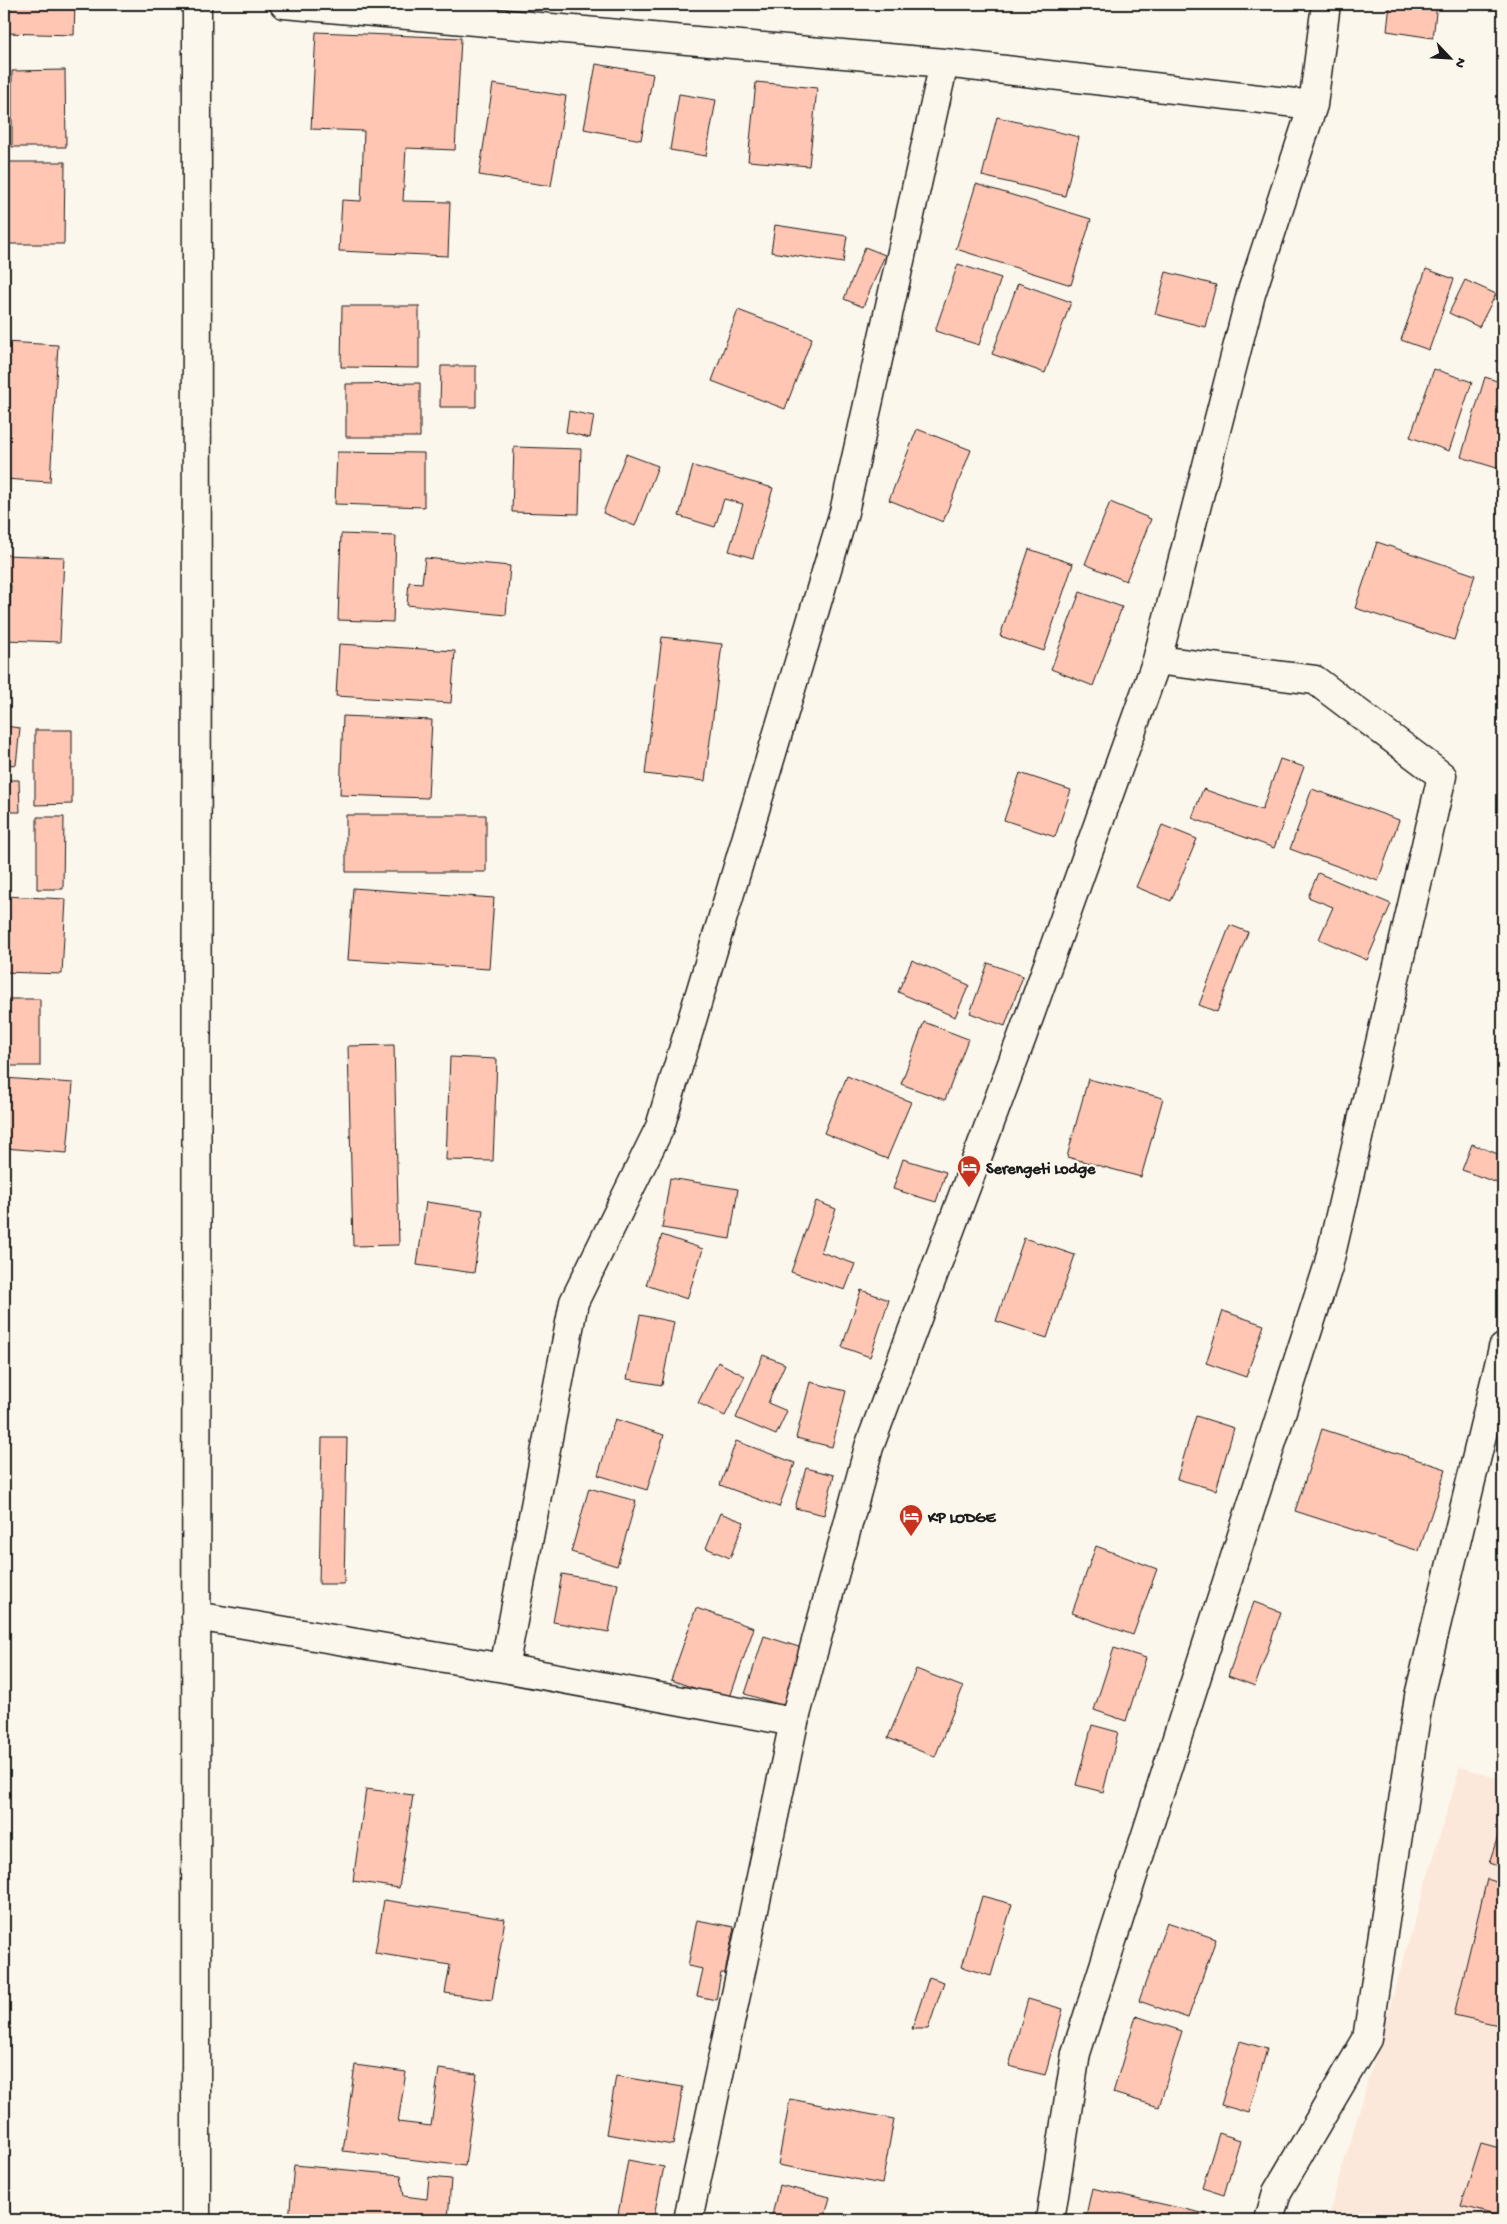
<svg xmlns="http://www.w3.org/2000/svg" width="1507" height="2224" font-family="'Gochi Hand',sans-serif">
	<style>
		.built { fill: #fce8db }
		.building { fill: #fec6b3; stroke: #1c1c1c }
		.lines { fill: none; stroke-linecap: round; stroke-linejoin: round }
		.minor-casing { stroke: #1c1c1c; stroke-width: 31 }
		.trunk-casing { stroke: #1c1c1c; stroke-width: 31 }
		.minor { stroke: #fbf7ec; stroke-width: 28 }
		.trunk { stroke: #fbf7ec; stroke-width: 28 }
		.labels { text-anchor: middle; stroke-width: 5; stroke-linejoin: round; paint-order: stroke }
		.poi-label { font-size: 16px; font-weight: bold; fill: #1c1c1c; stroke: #fbf7ec; text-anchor: start }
	</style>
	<rect width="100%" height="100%" fill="#fbf7ec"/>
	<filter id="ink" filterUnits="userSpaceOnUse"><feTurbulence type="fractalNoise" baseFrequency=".02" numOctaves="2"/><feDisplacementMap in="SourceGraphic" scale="10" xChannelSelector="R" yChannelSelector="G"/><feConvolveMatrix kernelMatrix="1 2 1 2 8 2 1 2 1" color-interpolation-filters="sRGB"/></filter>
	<g filter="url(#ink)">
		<path class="built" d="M 1460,1767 L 1503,1780 L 1503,2220 L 1327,2220 Z"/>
		<path class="building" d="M 4,4 L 75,4 L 74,35 L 4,33 Z
			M 1390,4 L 1437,4 L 1433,38 L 1387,31 Z
			M 316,32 L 461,38 L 455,150 L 406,148 L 403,201 L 450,202 L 448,256 L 339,251 L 342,200 L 361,201 L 364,131 L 311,129 Z
			M 596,64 L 653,74 L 641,140 L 584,129 Z
			M 65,70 L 66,147 L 12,147 L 12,71 Z
			M 756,82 L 817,88 L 809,166 L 748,161 Z
			M 493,84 L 566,96 L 551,186 L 479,175 Z
			M 679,94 L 716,100 L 706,156 L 670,150 Z
			M 997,117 L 1079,137 L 1065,196 L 982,176 Z
			M 6,162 L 65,162 L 64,244 L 6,244 Z
			M 976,184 L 1091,219 L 1071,285 L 956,249 Z
			M 775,225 L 847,236 L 843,263 L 771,252 Z
			M 865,247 L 885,255 L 863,307 L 844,299 Z
			M 958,264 L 1001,278 L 979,345 L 935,331 Z
			M 1426,269 L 1454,279 L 1429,350 L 1401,340 Z
			M 1166,272 L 1216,285 L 1205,327 L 1155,314 Z
			M 1465,280 L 1496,294 L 1479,327 L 1449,313 Z
			M 1018,283 L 1071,302 L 1045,373 L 992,354 Z
			M 342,306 L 419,306 L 419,368 L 341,367 Z
			M 738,310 L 812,338 L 785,409 L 712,381 Z
			M 4,342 L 58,345 L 50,482 L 4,479 Z
			M 441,366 L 476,366 L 476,407 L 440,407 Z
			M 1434,369 L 1472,382 L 1449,451 L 1410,437 Z
			M 1485,377 L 1503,383 L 1503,470 L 1461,457 Z
			M 420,383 L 420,437 L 346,437 L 346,384 Z
			M 569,411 L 594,416 L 590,438 L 566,432 Z
			M 917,429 L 971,450 L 943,522 L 889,500 Z
			M 514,447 L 581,449 L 579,514 L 512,512 Z
			M 337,452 L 424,453 L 424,507 L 335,504 Z
			M 626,454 L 658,466 L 635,526 L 603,513 Z
			M 693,466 L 773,488 L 753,558 L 729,551 L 743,504 L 724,499 L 715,527 L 679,516 Z
			M 1110,502 L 1151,519 L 1126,581 L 1085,564 Z
			M 341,534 L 396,536 L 393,622 L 338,620 Z
			M 1377,542 L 1475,575 L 1454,640 L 1355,608 Z
			M 1029,549 L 1073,564 L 1044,651 L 1000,636 Z
			M 4,555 L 64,557 L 60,642 L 4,640 L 4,606 L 10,607 L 11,585 L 4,585 Z
			M 425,558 L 510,566 L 506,615 L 407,605 L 409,582 L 422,583 Z
			M 1080,592 L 1122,607 L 1093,686 L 1051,669 Z
			M 662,637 L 722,644 L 705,781 L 645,774 Z
			M 339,644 L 455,651 L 451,703 L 336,696 Z
			M 343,716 L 432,720 L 428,798 L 340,795 Z
			M 4,726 L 20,728 L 16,765 L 4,764 Z
			M 35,730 L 72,730 L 72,804 L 35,805 Z
			M 1280,759 L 1304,767 L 1274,848 L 1192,818 L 1203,789 L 1262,810 Z
			M 1020,773 L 1071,790 L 1055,837 L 1004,820 Z
			M 4,780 L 19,780 L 20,812 L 4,812 Z
			M 1312,789 L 1399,820 L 1378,881 L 1290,849 Z
			M 346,815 L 486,815 L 486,872 L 346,872 Z
			M 37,817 L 64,817 L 63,889 L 37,889 Z
			M 1162,825 L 1197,839 L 1171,901 L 1136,887 Z
			M 1318,873 L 1391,904 L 1367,960 L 1319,939 L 1333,907 L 1308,897 Z
			M 353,888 L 494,898 L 489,969 L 348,960 Z
			M 4,896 L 66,899 L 62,974 L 4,972 Z
			M 1230,925 L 1248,932 L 1217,1012 L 1199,1005 Z
			M 912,960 L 969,985 L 955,1017 L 898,992 Z
			M 988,963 L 1023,976 L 1005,1026 L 970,1013 Z
			M 4,999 L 40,999 L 40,1066 L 4,1066 Z
			M 924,1022 L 968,1039 L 945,1100 L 901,1084 Z
			M 394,1045 L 399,1245 L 353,1246 L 348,1046 Z
			M 450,1057 L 497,1059 L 493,1161 L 446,1160 Z
			M 847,1076 L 911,1102 L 887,1159 L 824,1133 Z
			M 4,1078 L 73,1083 L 67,1153 L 4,1148 Z
			M 1088,1079 L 1163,1098 L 1141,1177 L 1067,1157 Z
			M 1472,1144 L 1503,1156 L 1503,1185 L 1462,1170 Z
			M 903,1159 L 946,1172 L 936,1202 L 893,1189 Z
			M 670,1178 L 738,1189 L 730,1239 L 662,1228 Z
			M 816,1201 L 836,1209 L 821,1252 L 855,1264 L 845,1290 L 791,1272 Z
			M 426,1202 L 483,1210 L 474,1273 L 417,1265 Z
			M 662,1235 L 703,1249 L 687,1299 L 646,1285 Z
			M 1024,1238 L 1075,1255 L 1047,1338 L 996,1321 Z
			M 861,1290 L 889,1300 L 870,1357 L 842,1347 Z
			M 1223,1311 L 1264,1325 L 1246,1377 L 1206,1363 Z
			M 640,1315 L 674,1322 L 662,1385 L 627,1379 Z
			M 763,1355 L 785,1364 L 768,1403 L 787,1411 L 776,1435 L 736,1418 Z
			M 718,1362 L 745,1376 L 725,1416 L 698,1403 Z
			M 810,1382 L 846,1391 L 832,1447 L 796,1438 Z
			M 1196,1416 L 1234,1428 L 1216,1490 L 1177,1479 Z
			M 615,1419 L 664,1435 L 647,1490 L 598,1475 Z
			M 1322,1429 L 1446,1469 L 1419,1551 L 1295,1511 Z
			M 322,1438 L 347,1438 L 344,1584 L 319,1584 Z
			M 736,1441 L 795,1463 L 779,1507 L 720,1485 Z
			M 806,1468 L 834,1475 L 824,1515 L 795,1508 Z
			M 589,1488 L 636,1501 L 617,1566 L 571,1552 Z
			M 720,1513 L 744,1522 L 730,1558 L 706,1548 Z
			M 1096,1546 L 1157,1569 L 1133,1635 L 1072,1613 Z
			M 562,1574 L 618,1584 L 609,1632 L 553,1622 Z
			M 1254,1602 L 1281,1612 L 1255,1686 L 1228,1676 Z
			M 696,1608 L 754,1628 L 729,1700 L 671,1680 Z
			M 764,1636 L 802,1648 L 784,1706 L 745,1694 Z
			M 1114,1648 L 1146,1658 L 1126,1721 L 1094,1710 Z
			M 916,1669 L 963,1687 L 935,1757 L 888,1738 Z
			M 1092,1725 L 1118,1732 L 1103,1792 L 1076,1785 Z
			M 366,1789 L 413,1795 L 399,1888 L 353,1881 Z
			M 1503,1821 L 1503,1868 L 1489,1863 Z
			M 1487,1879 L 1503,1884 L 1503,2026 L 1454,2015 Z
			M 982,1896 L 1012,1904 L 991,1976 L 962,1967 Z
			M 384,1900 L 505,1919 L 492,2000 L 445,1993 L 450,1965 L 375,1953 Z
			M 697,1920 L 734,1927 L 725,1973 L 721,1973 L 716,2000 L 697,1996 L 703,1969 L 688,1966 Z
			M 1167,1922 L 1216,1939 L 1188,2018 L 1139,2001 Z
			M 929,1977 L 944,1982 L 928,2029 L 912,2029 Z
			M 1028,1999 L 1063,2009 L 1045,2075 L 1009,2066 Z
			M 1136,2016 L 1182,2031 L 1159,2107 L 1113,2093 Z
			M 1240,2041 L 1267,2049 L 1249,2113 L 1221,2105 Z
			M 355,2065 L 406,2072 L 398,2122 L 431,2126 L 439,2069 L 477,2074 L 465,2166 L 343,2151 Z
			M 616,2076 L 683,2087 L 673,2145 L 606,2134 Z
			M 790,2099 L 894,2119 L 882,2184 L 778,2165 Z
			M 1219,2133 L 1240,2140 L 1224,2195 L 1202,2188 Z
			M 1481,2143 L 1503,2149 L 1503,2217 L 1461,2206 Z
			M 628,2160 L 664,2167 L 653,2220 L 617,2220 Z
			M 4,2165 L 8,2165 L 10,2220 L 4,2220 Z
			M 294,2165 L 401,2175 L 404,2196 L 427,2199 L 429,2177 L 451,2179 L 448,2220 L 289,2220 Z
			M 779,2185 L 830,2197 L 824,2220 L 771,2220 Z
			M 1092,2188 L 1206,2214 L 1205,2220 L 1085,2220 Z"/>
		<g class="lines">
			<g class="minor-casing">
				<path id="minor" d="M 284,4 L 944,63 L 1313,105
					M 196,1616 L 504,1668 L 794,1722
					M 504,1668 L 574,1302 L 660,1127 L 844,512 L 944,63
					M 688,2220 L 794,1722 L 869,1447 L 1022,1037 L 1157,660 L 1251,294 L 1313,105 L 1326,4
					M 1050,2220 L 1076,2053 L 1328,1267 L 1442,776 L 1315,680 L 1157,660
					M 1269,2220 L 1277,2192 L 1367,2039 L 1419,1696 L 1503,1348"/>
			</g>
			<g class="trunk-casing">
				<path id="trunk" d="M 196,2220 L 197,4"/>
			</g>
			<use href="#minor" class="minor"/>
			<use href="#trunk" class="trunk"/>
		</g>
	</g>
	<defs>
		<g id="hotel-pin" transform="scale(1.25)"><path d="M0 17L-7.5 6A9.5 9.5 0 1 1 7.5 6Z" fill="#c8321e" stroke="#fbf7ec"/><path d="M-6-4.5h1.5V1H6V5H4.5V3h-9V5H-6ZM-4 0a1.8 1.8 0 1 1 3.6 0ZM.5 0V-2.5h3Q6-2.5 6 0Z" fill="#fff"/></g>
	</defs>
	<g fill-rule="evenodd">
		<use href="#hotel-pin" x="969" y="1167"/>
		<use href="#hotel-pin" x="911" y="1516"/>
	</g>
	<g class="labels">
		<g class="poi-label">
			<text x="986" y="1173">Serengeti Lodge</text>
			<text x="928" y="1522">KP LODGE</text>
		</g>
	</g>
	<rect width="1507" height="2224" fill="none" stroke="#fbf7ec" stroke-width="20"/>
	<rect x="10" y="10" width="1487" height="2204" fill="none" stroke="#1c1c1c" stroke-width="2" filter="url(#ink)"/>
	<g transform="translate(1450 58) rotate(115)" stroke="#fbf7ec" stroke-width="4" paint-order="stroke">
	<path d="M0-4L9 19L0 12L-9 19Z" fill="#1c1c1c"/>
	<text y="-8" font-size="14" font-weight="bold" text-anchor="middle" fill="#1c1c1c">N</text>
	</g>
</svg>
